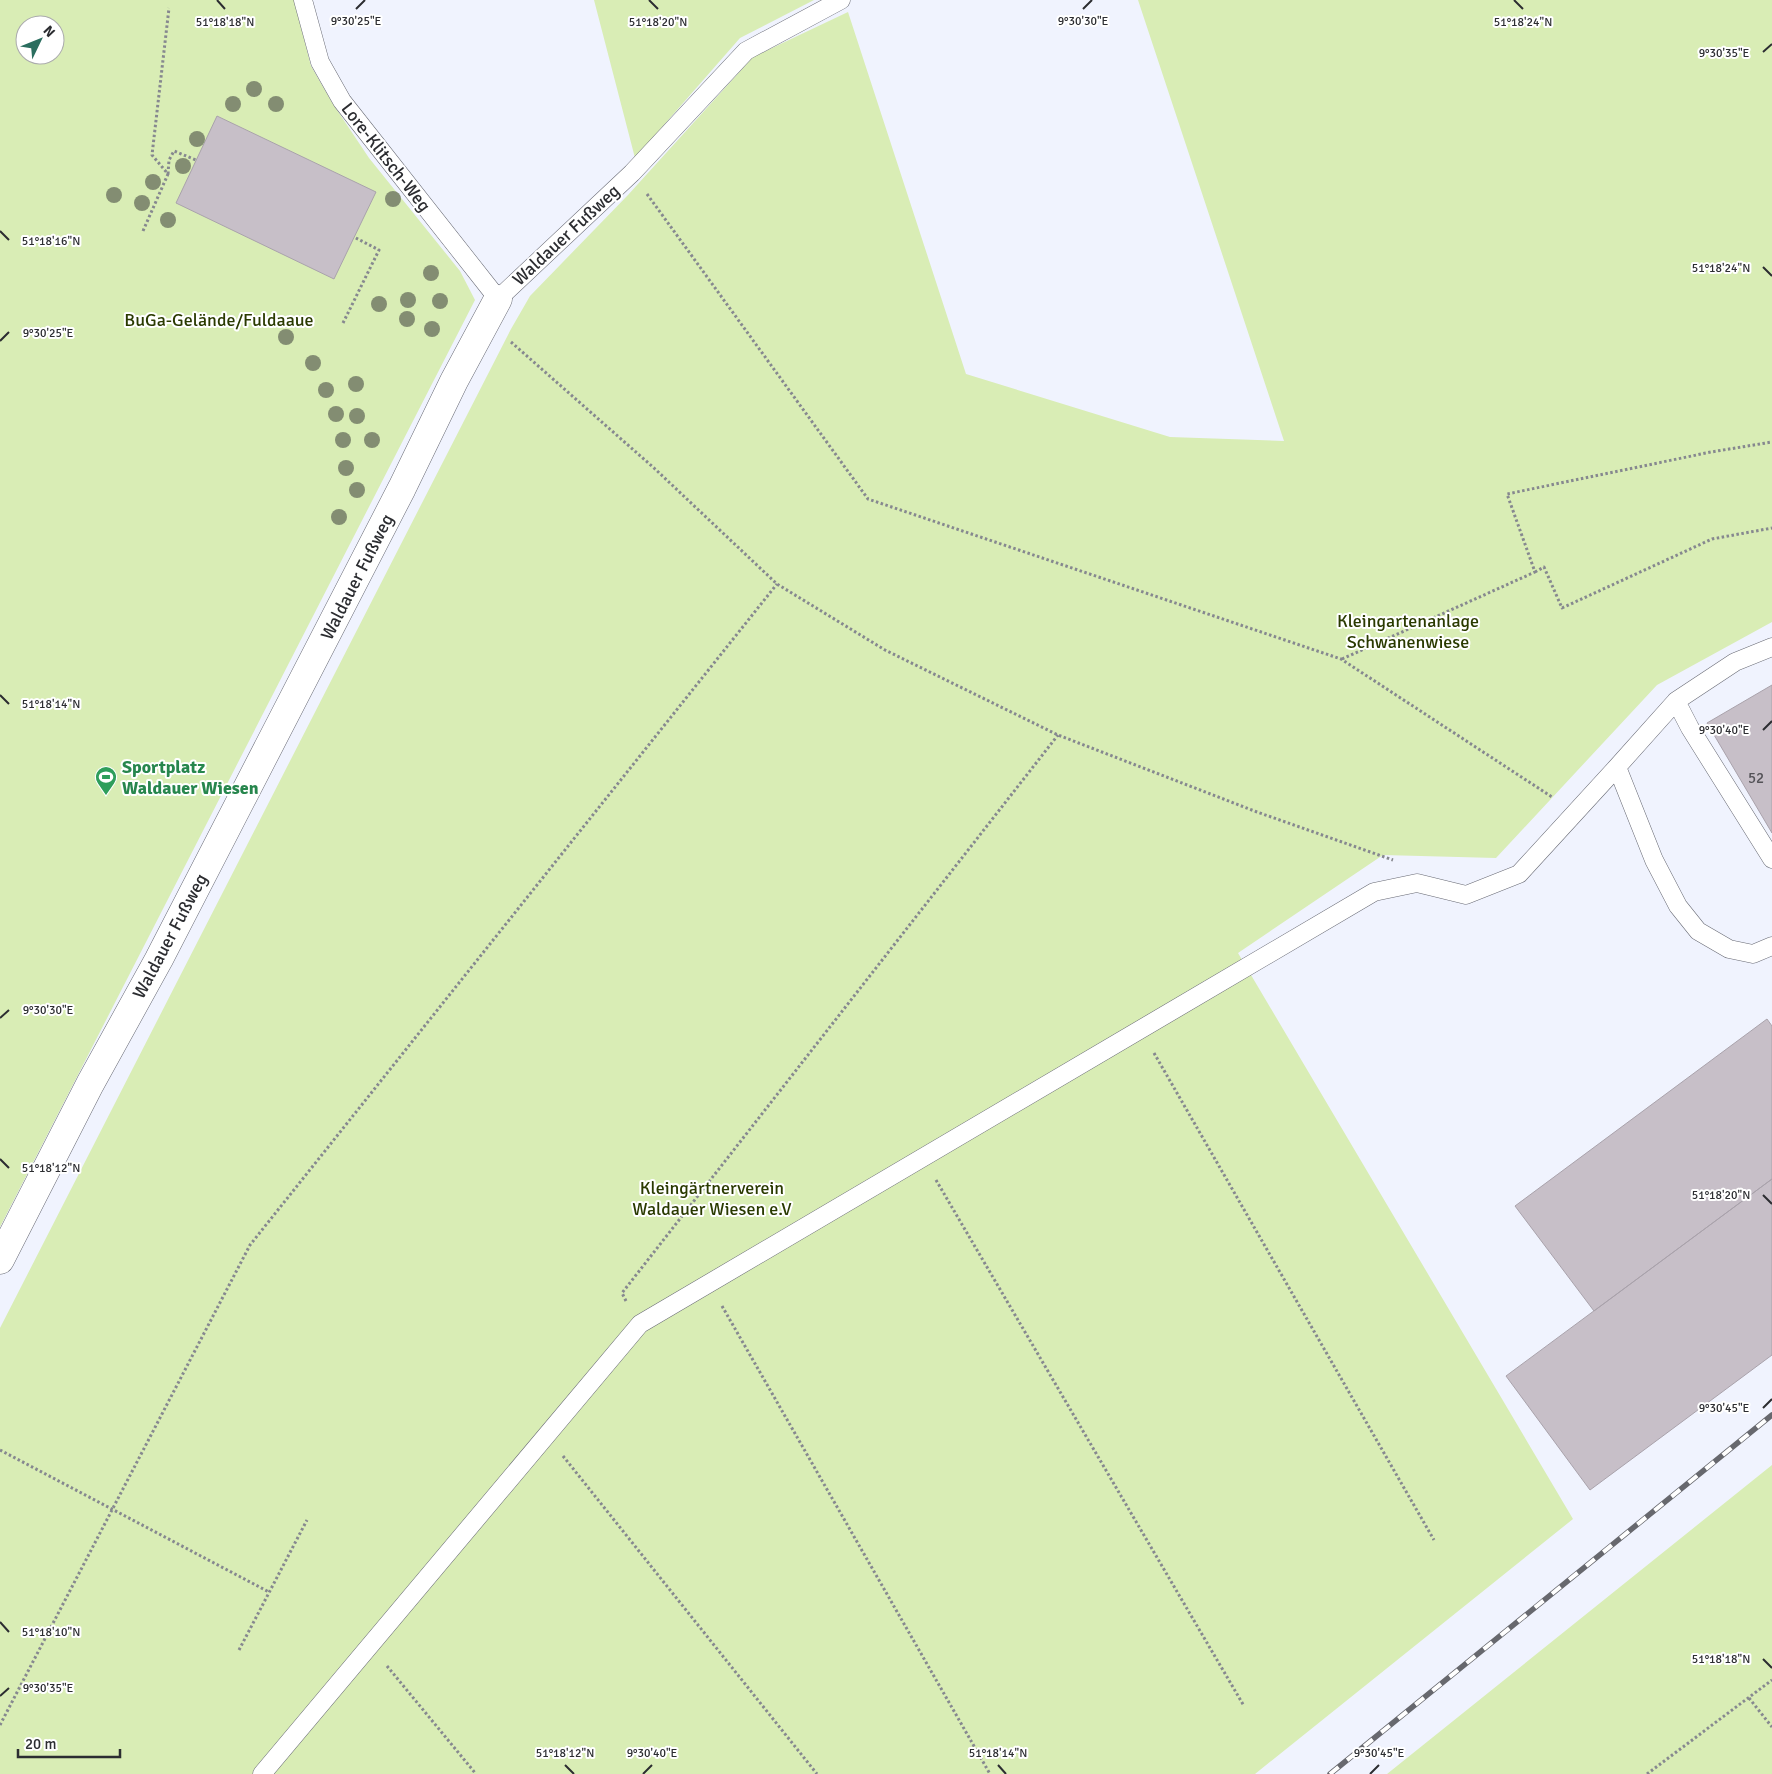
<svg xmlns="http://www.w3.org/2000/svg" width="1772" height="1774" font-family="Signika,sans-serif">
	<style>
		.green { fill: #d9edb5; fill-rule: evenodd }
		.building { fill: #c7bfc8; stroke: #a9a2ab }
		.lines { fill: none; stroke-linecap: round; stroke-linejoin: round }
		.lane-casing { stroke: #686a74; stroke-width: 19 }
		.street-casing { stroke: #686a74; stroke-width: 29 }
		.path { stroke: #86888f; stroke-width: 3; stroke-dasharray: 2.5 2.5; stroke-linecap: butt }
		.lane { stroke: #fff; stroke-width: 18 }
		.street { stroke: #fff; stroke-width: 28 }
		.rail-casing { stroke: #67686e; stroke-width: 5.5 }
		.rail { stroke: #fff; stroke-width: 4; stroke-dasharray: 11; stroke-linecap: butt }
		.tree { fill: #838d72 }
		.ticks { fill: none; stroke: #2c2d31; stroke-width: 2 }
		.labels { text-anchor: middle; stroke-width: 4; stroke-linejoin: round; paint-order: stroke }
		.number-label { font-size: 15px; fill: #535257 }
		.street-label { font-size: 18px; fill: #2c2d31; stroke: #fff }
		.park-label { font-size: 18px; fill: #2a3a00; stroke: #fff }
		.leisure-label { font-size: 18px; font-weight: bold; fill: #27864d; stroke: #fff; text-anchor: start }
		.ticks-label { font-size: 12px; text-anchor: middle; fill: #2c2d31; stroke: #fff; stroke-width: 4; stroke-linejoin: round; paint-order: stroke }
	</style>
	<rect width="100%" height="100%" fill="#f0f3fe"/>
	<path class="green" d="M 0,0 L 294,0 L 311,66 L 333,104 L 369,158 L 460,271 L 475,300 L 0,1227 ZM 25,25 L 55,25 L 55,55 L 25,55 Z
		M 594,0 L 814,0 L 740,38 L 635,158 Z
		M 1138,0 L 1772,0 L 1772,622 L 1657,685 L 1496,858 L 1383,855 L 1238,953 L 1573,1519 L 1255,1774 L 0,1774 L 0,1328 L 511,329 L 530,296 L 628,195 L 753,57 L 848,12 L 966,374 L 1170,437 L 1284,441 Z
		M 1772,1465 L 1772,1774 L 1387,1774 Z"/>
	<path class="building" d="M 217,116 L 376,192 L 334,279 L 176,203 Z
		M 1772,685 L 1772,833 L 1707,723 Z
		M 1767,1019 L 1772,1026 L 1772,1179 L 1594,1311 L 1515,1206 Z
		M 1772,1179 L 1772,1355 L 1590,1490 L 1506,1376 Z"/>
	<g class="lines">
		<g class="lane-casing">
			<path id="lane" d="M 303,0 L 320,62 L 342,101 L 498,299 L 632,173 L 746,51 L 841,0
				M 1676,701 L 1690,728 L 1772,859
				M 1617,767 L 1654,860 L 1678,906 L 1698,931 L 1729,949 L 1753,954 L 1772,946
				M 262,1774 L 640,1324 L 1374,892 L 1417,883 L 1466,895 L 1519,874 L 1617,767 L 1676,701 L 1735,662 L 1772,647"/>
		</g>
		<g class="street-casing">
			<path id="street" d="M 0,1260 L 90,1084 L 159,959 L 402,488 L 454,381 L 498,299"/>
		</g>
		<path class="path" d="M 168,174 L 169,160 L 174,151 L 196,160
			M 647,194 L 868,499 L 1341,659 L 1552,797
			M 143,231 L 168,174 L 152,155 L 169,8
			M 343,323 L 379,250 L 354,237
			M 511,342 L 654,468 L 777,584 L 885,650 L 1058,735 L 1257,812 L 1393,860
			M 1535,572 L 1544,567 L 1562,608 L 1712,539 L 1772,528
			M 1342,659 L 1535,572 L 1507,494 L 1711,452 L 1772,442
			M 1154,1053 L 1434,1540
			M 936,1180 L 1244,1706
			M 626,1301 L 622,1293 L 1058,735
			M 722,1306 L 990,1774
			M 0,1450 L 269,1592
			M 563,1456 L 817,1774
			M 239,1650 L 307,1520
			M 387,1666 L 476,1774
			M 1749,1698 L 1772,1727
			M 0,1725 L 250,1245 L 777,584
			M 1647,1774 L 1772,1680"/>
		<use href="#lane" class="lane"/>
		<use href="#street" class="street"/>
		<g class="rail-casing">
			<path id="rail" d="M 1330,1774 L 1772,1415"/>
		</g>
		<use href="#rail" class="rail"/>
	</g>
	<g class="tree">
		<circle cx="254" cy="89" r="8"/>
		<circle cx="233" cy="104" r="8"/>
		<circle cx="276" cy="104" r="8"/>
		<circle cx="197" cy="139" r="8"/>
		<circle cx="183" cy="166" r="8"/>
		<circle cx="153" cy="182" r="8"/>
		<circle cx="114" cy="195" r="8"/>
		<circle cx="393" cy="199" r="8"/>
		<circle cx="142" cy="203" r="8"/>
		<circle cx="168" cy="220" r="8"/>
		<circle cx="431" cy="273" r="8"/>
		<circle cx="408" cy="300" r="8"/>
		<circle cx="440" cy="301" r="8"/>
		<circle cx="379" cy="304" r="8"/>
		<circle cx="407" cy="319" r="8"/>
		<circle cx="432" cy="329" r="8"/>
		<circle cx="286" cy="337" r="8"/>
		<circle cx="313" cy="363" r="8"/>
		<circle cx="356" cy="384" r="8"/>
		<circle cx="326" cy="390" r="8"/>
		<circle cx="336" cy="414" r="8"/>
		<circle cx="357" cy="416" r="8"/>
		<circle cx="343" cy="440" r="8"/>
		<circle cx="372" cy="440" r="8"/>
		<circle cx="346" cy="468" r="8"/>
		<circle cx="357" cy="490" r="8"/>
		<circle cx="339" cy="517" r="8"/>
	</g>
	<path class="ticks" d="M 217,0 L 225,9M 649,0 L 658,9M 1514,0 L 1523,9M 356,9 L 365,0M 1083,9 L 1092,0M 1763,52 L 1772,44M 0,231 L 9,240M 1763,267 L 1772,276M 0,341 L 9,332M 0,695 L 9,704M 1763,730 L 1772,721M 0,1018 L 9,1010M 0,1159 L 9,1168M 1763,1195 L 1772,1204M 1763,1408 L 1772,1399M 0,1622 L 9,1632M 1763,1659 L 1772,1668M 0,1696 L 9,1688M 565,1765 L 574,1774M 998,1765 L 1006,1774M 643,1774 L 652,1765M 1370,1774 L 1379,1765"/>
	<defs>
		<g id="stadium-pin" transform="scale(1.125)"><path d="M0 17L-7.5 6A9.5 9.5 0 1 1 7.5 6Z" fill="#2e9e5b" stroke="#fff"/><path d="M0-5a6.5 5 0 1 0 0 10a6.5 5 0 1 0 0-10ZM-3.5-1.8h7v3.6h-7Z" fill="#fff"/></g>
	</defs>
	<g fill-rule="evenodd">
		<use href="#stadium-pin" x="106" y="777"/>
	</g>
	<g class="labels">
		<g class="number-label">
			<text x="1756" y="783">52</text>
		</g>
		<g class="street-label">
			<text transform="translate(386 157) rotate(52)" y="6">Lore-Klitsch-Weg</text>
			<text transform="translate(566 235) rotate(-43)" y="6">Waldauer Fußweg</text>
			<text transform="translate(357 577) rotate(-63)" y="6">Waldauer Fußweg</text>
			<text transform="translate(170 936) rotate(-62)" y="6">Waldauer Fußweg</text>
		</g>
		<g class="park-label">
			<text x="219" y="326">BuGa-Gelände/Fuldaaue</text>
			<text x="1408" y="627">Kleingartenanlage<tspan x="1408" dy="21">Schwanenwiese</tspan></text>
			<text x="712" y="1194">Kleingärtnerverein<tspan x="712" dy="21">Waldauer Wiesen e.V</tspan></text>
		</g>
		<g class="leisure-label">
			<text x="122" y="773">Sportplatz<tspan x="122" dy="21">Waldauer Wiesen</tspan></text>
		</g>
	</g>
	<g class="ticks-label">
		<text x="356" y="25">9°30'25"E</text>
		<text x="1083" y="25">9°30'30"E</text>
		<text x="225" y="26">51°18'18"N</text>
		<text x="658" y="26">51°18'20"N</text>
		<text x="1523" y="26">51°18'24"N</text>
		<text x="1724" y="57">9°30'35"E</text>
		<text x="51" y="245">51°18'16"N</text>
		<text x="1721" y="272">51°18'24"N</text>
		<text x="48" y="337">9°30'25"E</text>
		<text x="51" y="708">51°18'14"N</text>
		<text x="1724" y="734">9°30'40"E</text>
		<text x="48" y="1014">9°30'30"E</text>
		<text x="51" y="1172">51°18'12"N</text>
		<text x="1721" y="1199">51°18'20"N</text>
		<text x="1724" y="1412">9°30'45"E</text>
		<text x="51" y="1636">51°18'10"N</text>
		<text x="1721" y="1663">51°18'18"N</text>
		<text x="48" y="1692">9°30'35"E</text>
		<text x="565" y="1757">51°18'12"N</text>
		<text x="998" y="1757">51°18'14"N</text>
		<text x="652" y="1757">9°30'40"E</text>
		<text x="1379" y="1757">9°30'45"E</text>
	</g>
	<g transform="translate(40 40) rotate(47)"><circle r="24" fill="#ffffff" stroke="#ababad"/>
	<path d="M0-4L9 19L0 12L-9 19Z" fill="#2b6e5f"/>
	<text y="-8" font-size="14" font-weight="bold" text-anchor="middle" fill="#2c2d31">N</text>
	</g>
	<path d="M18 1749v8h102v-8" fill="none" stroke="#2c2d31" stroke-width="2.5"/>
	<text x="25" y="1749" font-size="15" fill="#2c2d31" stroke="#ffffff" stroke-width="4" paint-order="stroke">20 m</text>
</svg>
